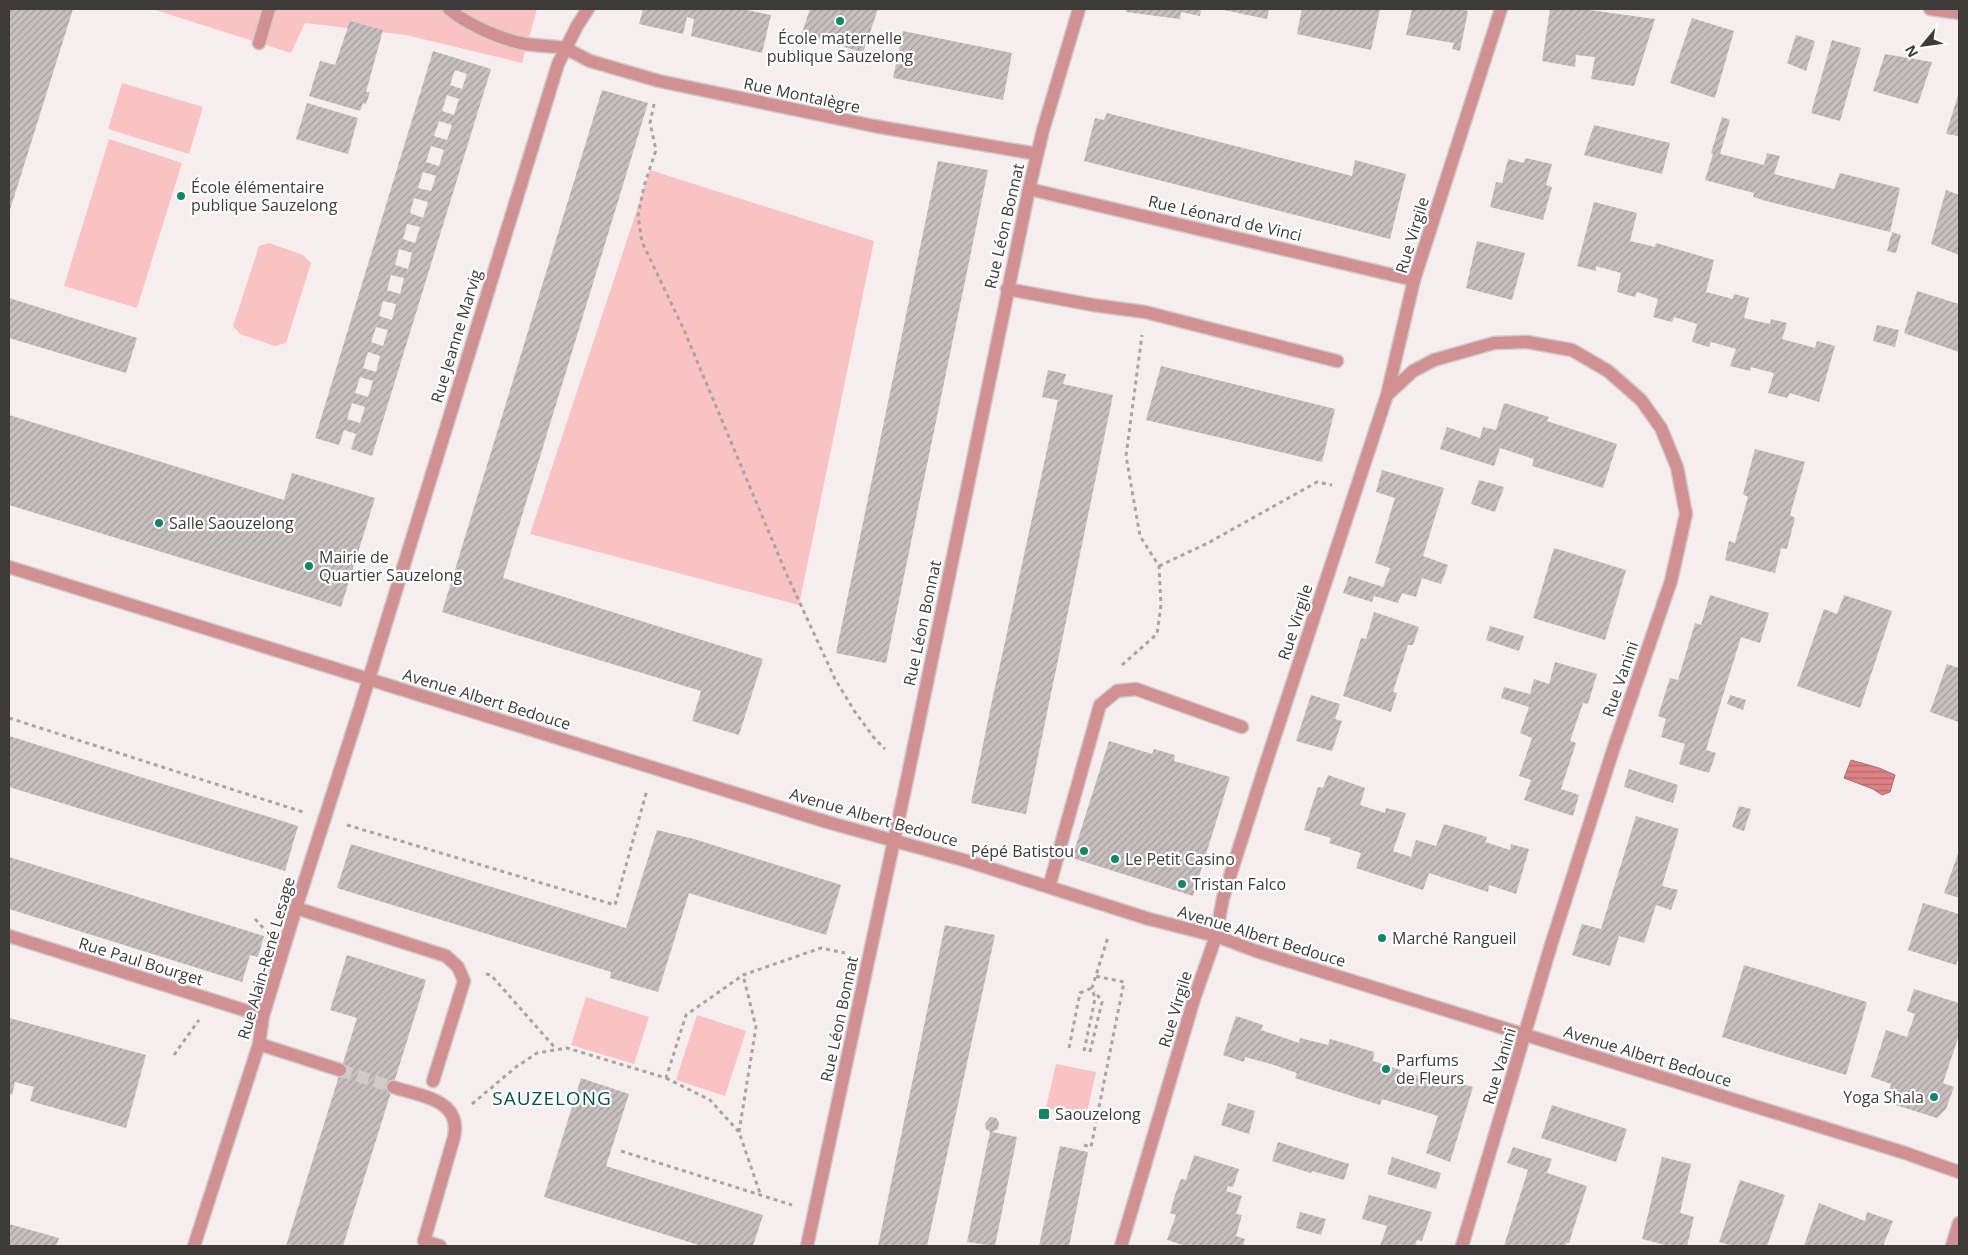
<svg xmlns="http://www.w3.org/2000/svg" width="1968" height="1255" font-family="'Open Sans',sans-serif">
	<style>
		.green { fill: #f9c3c4 }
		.water { fill: url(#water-rules); stroke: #ac6b6e }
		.building { fill: url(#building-hatch); fill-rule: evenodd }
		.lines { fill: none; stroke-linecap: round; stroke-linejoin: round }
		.minor-tunnel { stroke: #d1caca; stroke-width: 12; stroke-dasharray: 12 6; stroke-linecap: butt }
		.service-casing { stroke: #d1caca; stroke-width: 15 }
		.minor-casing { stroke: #d1caca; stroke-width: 15 }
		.tertiary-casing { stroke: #d1caca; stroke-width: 15 }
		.path { stroke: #a9a3a3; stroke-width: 3; stroke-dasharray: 4 4; stroke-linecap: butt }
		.service { stroke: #d19192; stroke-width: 12 }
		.minor { stroke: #d19192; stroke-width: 12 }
		.tertiary { stroke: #d19192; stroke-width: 12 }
		.poi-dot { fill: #108666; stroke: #fff; stroke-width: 2 }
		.labels { text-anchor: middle; stroke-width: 4.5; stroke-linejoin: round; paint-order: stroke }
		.poi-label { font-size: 16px; fill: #3d3a3a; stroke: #fff; text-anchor: start }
		.street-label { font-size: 16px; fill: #3d3a3a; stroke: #fff }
		.quarter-label { font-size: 19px; letter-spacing: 1px; fill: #00543e; stroke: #fff }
	</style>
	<defs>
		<pattern id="water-rules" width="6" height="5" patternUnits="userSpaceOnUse" patternTransform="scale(1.25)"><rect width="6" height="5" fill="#dc8084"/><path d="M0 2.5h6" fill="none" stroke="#b46a6d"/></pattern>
		<pattern id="building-hatch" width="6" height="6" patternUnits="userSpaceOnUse" patternTransform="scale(1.25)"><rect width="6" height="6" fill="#c7bfbf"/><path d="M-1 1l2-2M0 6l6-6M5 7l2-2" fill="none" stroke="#a39c9c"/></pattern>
	</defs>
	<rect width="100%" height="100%" fill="#f6eeee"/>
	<path class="green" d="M 152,9 L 537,9 L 522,63 L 406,35 L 305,23 L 291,53 Z
		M 122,83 L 203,107 L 189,154 L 108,129 Z
		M 109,139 L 182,163 L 137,308 L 64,286 Z
		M 650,170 L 874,241 L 799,605 L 530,534 Z
		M 269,243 L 303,255 L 311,263 L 286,343 L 275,346 L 240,334 L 233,326 L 259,246 Z
		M 586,997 L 649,1017 L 634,1064 L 571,1045 Z
		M 697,1015 L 746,1031 L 725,1096 L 676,1080 Z
		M 1056,1064 L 1096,1072 L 1086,1117 L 1046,1108 Z"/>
	<path class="water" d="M 1851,760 L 1879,768 L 1895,775 L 1890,792 L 1882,795 L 1873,789 L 1844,778 Z"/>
	<path class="building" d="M 9,9 L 73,9 L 9,213 Z
		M 643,9 L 741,9 L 771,15 L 762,53 L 691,36 L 694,19 L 687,17 L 683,34 L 639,24 Z
		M 810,9 L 878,9 L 863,53 L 802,33 Z
		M 1127,9 L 1201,9 L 1200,16 L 1181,12 L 1180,19 L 1126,12 Z
		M 1219,9 L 1269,9 L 1267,19 Z
		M 1302,9 L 1380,9 L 1371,50 L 1297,34 Z
		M 1412,9 L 1461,9 L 1468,11 L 1460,51 L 1452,49 L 1454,43 L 1406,35 Z
		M 1550,9 L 1582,9 L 1655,19 L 1634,86 L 1591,79 L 1595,57 L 1576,55 L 1575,67 L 1542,61 Z
		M 1692,18 L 1734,31 L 1715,98 L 1670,83 Z
		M 350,21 L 383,30 L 366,92 L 370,92 L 366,104 L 363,103 L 360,111 L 309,96 L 320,61 L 335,65 Z
		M 903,31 L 1012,53 L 1003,100 L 893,78 Z
		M 1796,35 L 1815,41 L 1806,71 L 1787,63 Z
		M 1832,40 L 1861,48 L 1840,121 L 1811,113 Z
		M 433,51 L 491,69 L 372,456 L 351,449 L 356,434 L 344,430 L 339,445 L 315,438 ZM 455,70 L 467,74 L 462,89 L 450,85 ZM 447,95 L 459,99 L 454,115 L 442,111 ZM 439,121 L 452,125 L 447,140 L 434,136 ZM 431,146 L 444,150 L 439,166 L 426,162 ZM 423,172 L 436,176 L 431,191 L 418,188 ZM 414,198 L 428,202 L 423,218 L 410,213 ZM 407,224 L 420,227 L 415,243 L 403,239 ZM 399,249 L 412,253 L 408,269 L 395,265 ZM 391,275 L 404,278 L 400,294 L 387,290 ZM 383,301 L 396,304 L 392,320 L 379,316 ZM 376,327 L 388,330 L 383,346 L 371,342 ZM 368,352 L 380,356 L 376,372 L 363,368 ZM 360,377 L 373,381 L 368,397 L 355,393 ZM 352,403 L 365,407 L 360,423 L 347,419 Z
		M 1885,54 L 1932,62 L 1918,104 L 1873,91 Z
		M 602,90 L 648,103 L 503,578 L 763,659 L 739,735 L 692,721 L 701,691 L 442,612 Z
		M 1959,92 L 1959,136 L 1946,134 Z
		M 307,103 L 358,118 L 348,154 L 296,139 Z
		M 1107,113 L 1352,176 L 1355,160 L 1406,174 L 1390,239 L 1084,161 L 1095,118 L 1104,120 Z
		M 1722,117 L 1730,120 L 1720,154 L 1764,165 L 1767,153 L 1780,156 L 1774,174 L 1834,189 L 1840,173 L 1900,188 L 1890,232 L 1766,201 L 1753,197 L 1754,193 L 1705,180 L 1713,154 L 1711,153 Z
		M 1594,125 L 1670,143 L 1662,174 L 1584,155 Z
		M 1525,158 L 1552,164 L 1546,185 L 1552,187 L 1543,220 L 1490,207 L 1496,182 L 1502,183 L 1508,159 L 1524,163 Z
		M 938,161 L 988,170 L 886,663 L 836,653 Z
		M 1946,190 L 1959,195 L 1959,255 L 1931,244 Z
		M 1594,202 L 1637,213 L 1630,241 L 1655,247 L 1656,243 L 1714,260 L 1706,292 L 1733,299 L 1734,294 L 1749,298 L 1744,318 L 1770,324 L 1771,319 L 1787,323 L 1782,339 L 1815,348 L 1817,341 L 1835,346 L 1819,402 L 1790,393 L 1787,398 L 1768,393 L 1774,373 L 1751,367 L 1750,371 L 1730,366 L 1736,349 L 1711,342 L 1709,347 L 1692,342 L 1697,324 L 1674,317 L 1672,322 L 1653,317 L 1658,299 L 1637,292 L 1635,297 L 1617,292 L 1621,273 L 1596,266 L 1596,271 L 1577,266 Z
		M 1892,232 L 1901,235 L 1896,253 L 1887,251 Z
		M 1477,241 L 1525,253 L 1512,300 L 1466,288 Z
		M 1917,291 L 1959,304 L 1959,352 L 1904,333 Z
		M 9,298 L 137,338 L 126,373 L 9,338 Z
		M 1877,325 L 1899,330 L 1895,347 L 1873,341 Z
		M 1161,366 L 1335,409 L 1322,462 L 1146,420 Z
		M 1048,370 L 1066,374 L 1063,384 L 1113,395 L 1026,814 L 971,803 L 992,701 L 1058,400 L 1042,397 Z
		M 1504,403 L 1549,417 L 1547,421 L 1617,444 L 1603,488 L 1532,466 L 1534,459 L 1500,448 L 1494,466 L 1440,449 L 1447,427 L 1480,438 L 1483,427 L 1496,430 Z
		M 9,415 L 284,500 L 292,473 L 375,498 L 341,607 L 9,505 Z
		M 1755,449 L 1805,462 L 1790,515 L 1795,518 L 1787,549 L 1781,548 L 1775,573 L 1725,560 L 1729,541 L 1735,543 L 1748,497 L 1743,494 Z
		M 1382,470 L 1444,488 L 1423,556 L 1448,565 L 1441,584 L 1422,578 L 1416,597 L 1402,593 L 1398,603 L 1374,596 L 1372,602 L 1343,593 L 1349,576 L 1383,587 L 1390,568 L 1375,563 L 1395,498 L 1376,492 Z
		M 1479,480 L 1504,487 L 1495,512 L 1471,504 Z
		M 1554,548 L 1626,570 L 1605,640 L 1533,618 Z
		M 1710,595 L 1769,613 L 1760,643 L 1741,637 L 1706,750 L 1716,753 L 1709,773 L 1679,764 L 1685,744 L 1661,737 L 1666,719 L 1658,716 L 1670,678 L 1678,680 L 1695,623 L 1701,625 Z
		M 1844,595 L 1892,611 L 1860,708 L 1797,686 L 1824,609 L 1837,614 Z
		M 1374,612 L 1419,627 L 1413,645 L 1408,645 L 1393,692 L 1397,693 L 1391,712 L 1343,696 L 1361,638 L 1366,639 Z
		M 1490,626 L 1524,636 L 1519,651 L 1486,640 Z
		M 1555,662 L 1597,674 L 1588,704 L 1583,703 L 1570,741 L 1576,743 L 1561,789 L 1579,795 L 1573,816 L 1524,800 L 1531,780 L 1519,776 L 1532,738 L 1520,733 L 1529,707 L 1501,698 L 1504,687 L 1530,694 L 1534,679 L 1549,684 Z
		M 1947,664 L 1959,668 L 1959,722 L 1930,712 Z
		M 1311,695 L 1340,704 L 1335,719 L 1342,721 L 1332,751 L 1296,741 Z
		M 1730,695 L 1746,700 L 1743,710 L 1727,704 Z
		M 9,736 L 298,826 L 285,871 L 9,787 Z
		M 1109,741 L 1152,754 L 1154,749 L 1175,755 L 1174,761 L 1230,777 L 1193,896 L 1072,858 Z
		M 1629,769 L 1678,785 L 1673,803 L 1624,787 Z
		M 1328,775 L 1365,788 L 1360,805 L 1385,813 L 1386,808 L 1406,813 L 1393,851 L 1411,857 L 1416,840 L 1436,846 L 1444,824 L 1487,837 L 1485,842 L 1510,850 L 1511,844 L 1529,849 L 1516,894 L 1489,885 L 1488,892 L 1429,873 L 1423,890 L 1356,868 L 1361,853 L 1329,843 L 1331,838 L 1304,830 L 1318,787 L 1323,788 Z
		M 1739,806 L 1751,809 L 1744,831 L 1732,827 Z
		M 1636,816 L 1679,829 L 1662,886 L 1678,890 L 1671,910 L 1656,905 L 1644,943 L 1619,936 L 1610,966 L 1572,955 L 1582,924 L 1601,929 Z
		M 657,830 L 694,839 L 841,885 L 826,935 L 689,893 L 658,992 L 610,978 L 611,972 L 337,888 L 351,844 L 626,928 Z
		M 1959,851 L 1959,898 L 1944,893 Z
		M 9,857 L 264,936 L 258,957 L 250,955 L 242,982 L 9,909 Z
		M 1923,903 L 1959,914 L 1959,955 L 1956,965 L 1908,950 Z
		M 945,925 L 995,935 L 927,1246 L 878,1246 Z
		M 347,955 L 426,980 L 343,1246 L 286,1246 L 357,1018 L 330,1010 Z
		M 1744,965 L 1867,1002 L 1846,1075 L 1722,1037 Z
		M 1914,989 L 1959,1003 L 1959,1035 L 1943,1083 L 1954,1087 L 1946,1109 L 1937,1118 L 1886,1102 L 1891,1084 L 1871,1077 L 1886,1030 L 1907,1037 L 1915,1014 L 1907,1011 Z
		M 1236,1016 L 1263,1025 L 1261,1030 L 1299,1043 L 1300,1038 L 1328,1045 L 1330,1039 L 1374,1052 L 1373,1061 L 1443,1084 L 1444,1079 L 1473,1087 L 1450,1162 L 1426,1153 L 1438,1116 L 1382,1099 L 1380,1105 L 1295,1078 L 1297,1073 L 1271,1064 L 1245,1057 L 1244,1062 L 1223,1055 Z
		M 9,1018 L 146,1055 L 126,1128 L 30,1101 L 34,1087 L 15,1082 L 12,1095 L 9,1094 Z
		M 581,1078 L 629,1094 L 606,1166 L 763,1215 L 753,1246 L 702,1246 L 544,1197 Z
		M 1228,1103 L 1255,1111 L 1249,1134 L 1221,1125 Z
		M 1552,1105 L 1627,1129 L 1616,1162 L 1541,1138 Z
		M 990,1117 L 996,1118 L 999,1122 L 998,1129 L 992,1132 L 1017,1137 L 995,1246 L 967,1242 L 990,1132 L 986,1129 L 985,1124 Z
		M 1278,1142 L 1349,1164 L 1344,1180 L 1312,1171 L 1311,1173 L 1272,1161 Z
		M 1060,1146 L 1088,1152 L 1069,1246 L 1039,1246 Z
		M 1513,1147 L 1552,1159 L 1547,1173 L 1587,1186 L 1569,1243 L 1566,1243 L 1565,1246 L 1504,1246 L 1528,1170 L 1507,1163 Z
		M 1194,1155 L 1239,1169 L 1233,1187 L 1228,1186 L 1226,1191 L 1242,1196 L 1236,1214 L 1242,1215 L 1236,1236 L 1245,1239 L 1243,1246 L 1186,1246 L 1167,1240 L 1176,1215 L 1170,1213 L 1175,1195 L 1181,1179 L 1186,1180 Z
		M 1392,1157 L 1441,1173 L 1436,1189 L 1387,1174 Z
		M 1662,1157 L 1691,1164 L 1680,1213 L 1694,1217 L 1687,1246 L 1669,1246 L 1642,1239 Z
		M 1740,1180 L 1785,1195 L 1767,1246 L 1744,1245 L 1743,1246 L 1733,1246 L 1719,1242 Z
		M 1369,1195 L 1432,1212 L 1422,1241 L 1417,1240 L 1415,1246 L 1380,1246 L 1387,1226 L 1362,1219 Z
		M 1819,1203 L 1865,1221 L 1867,1212 L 1893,1221 L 1883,1246 L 1804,1246 Z
		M 1300,1212 L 1326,1219 L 1321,1235 L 1296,1228 Z
		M 9,1224 L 59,1238 L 56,1246 L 9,1246 Z"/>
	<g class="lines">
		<path class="minor-tunnel" d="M 340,1070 L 393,1087"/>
		<g class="service-casing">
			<path id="service" d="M 449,9 C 468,25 502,40 526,44 C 539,46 552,46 565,48
				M 259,43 L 269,9
				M 1029,189 L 1414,280
				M 1007,289 L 1093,305 L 1145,312 L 1337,361
				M 1049,887 L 1100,705 L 1117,691 L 1136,689 L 1242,727
				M 296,908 L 446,956 L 458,967 L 464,981 L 433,1081"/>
		</g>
		<g class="minor-casing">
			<path id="minor" d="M 1930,9 L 1959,13
				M 565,48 L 590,61 L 659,81 L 874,126 L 1037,154
				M 1387,395 L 1413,371 L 1434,360 L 1494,343 L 1527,342 L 1572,350 L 1608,371 L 1641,400 L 1661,428 L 1677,467 L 1686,514 L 1671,581 L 1613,750 L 1551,945 L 1462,1246
				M 9,936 L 263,1016
				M 259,1044 L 340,1070
				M 393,1087 C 420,1096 462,1099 454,1137 L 424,1241 L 440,1246
				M 194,1246 L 259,1044 L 263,1016 L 296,908 L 359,711 L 558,64 L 577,26 L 588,9
				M 807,1246 L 905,789 L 1029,189 L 1043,130 L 1079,9
				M 1121,1246 L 1194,999 L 1216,936 L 1223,898 L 1268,757 L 1387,395 L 1414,280 L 1501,9
				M 1952,1246 L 1959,1223"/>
		</g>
		<g class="tertiary-casing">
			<path id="tertiary" d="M 9,567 L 827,822 L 967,861 L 1149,919 L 1216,936 L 1256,951 L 1905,1153 L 1959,1172"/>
		</g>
		<path class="path" d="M 654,104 L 650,123 L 656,150 L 644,186 L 638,216 L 642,242 L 684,330 L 786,573 L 835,679 L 855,712 L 875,739 L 885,749
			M 1159,566 L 1208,543 L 1317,482 L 1332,485
			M 1122,665 L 1157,634 L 1161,605 L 1159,566 L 1140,536 L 1126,456 L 1142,335
			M 9,718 L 303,812
			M 347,825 L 615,905 L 647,790
			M 255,919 L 265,930
			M 486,974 L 491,975 L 556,1049
			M 1069,1048 L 1080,993 L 1092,988
			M 1084,1051 L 1095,999 L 1092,988 L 1108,937
			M 1090,1052 L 1102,1002 L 1095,991
			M 174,1055 L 199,1020
			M 666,1078 L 710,1100 L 739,1132 L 761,1196
			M 472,1104 L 516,1067 L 537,1053 L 567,1048 L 666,1078 L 686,1015 L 743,975 L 821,948 L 845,953
			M 739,1132 L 756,1027 L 743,975
			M 1084,1145 L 1091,1147 L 1124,982 L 1095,976
			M 621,1151 L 792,1205"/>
		<use href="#service" class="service"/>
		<use href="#minor" class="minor"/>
		<use href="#tertiary" class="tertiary"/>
	</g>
	<g class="poi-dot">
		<circle cx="840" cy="21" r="5"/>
		<circle cx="181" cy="196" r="5"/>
		<circle cx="159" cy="523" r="5"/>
		<circle cx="309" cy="566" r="5"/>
		<circle cx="1084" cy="851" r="5"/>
		<circle cx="1115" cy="859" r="5"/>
		<circle cx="1182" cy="884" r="5"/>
		<circle cx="1382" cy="938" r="5"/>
		<circle cx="1386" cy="1069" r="5"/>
		<circle cx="1934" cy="1097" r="5"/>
		<rect x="1038" y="1108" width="12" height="12" rx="2.5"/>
	</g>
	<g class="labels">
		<g class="poi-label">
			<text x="840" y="44" text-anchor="middle">École maternelle<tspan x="840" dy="18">publique Sauzelong</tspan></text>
			<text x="191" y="193">École élémentaire<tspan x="191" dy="18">publique Sauzelong</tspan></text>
			<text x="169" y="529">Salle Saouzelong</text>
			<text x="319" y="563">Mairie de<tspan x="319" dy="18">Quartier Sauzelong</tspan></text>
			<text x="1074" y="857" text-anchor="end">Pépé Batistou</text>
			<text x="1125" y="865">Le Petit Casino</text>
			<text x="1192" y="890">Tristan Falco</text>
			<text x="1392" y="944">Marché Rangueil</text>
			<text x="1396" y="1066">Parfums<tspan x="1396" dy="18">de Fleurs</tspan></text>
			<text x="1924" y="1103" text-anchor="end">Yoga Shala</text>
			<text x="1055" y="1120">Saouzelong</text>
		</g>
		<g class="street-label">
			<text transform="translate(802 95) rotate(12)" y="6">Rue Montalègre</text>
			<text transform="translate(1225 218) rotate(13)" y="6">Rue Léonard de Vinci</text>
			<text transform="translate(1004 226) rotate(-77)" y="6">Rue Léon Bonnat</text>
			<text transform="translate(1412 235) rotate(-73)" y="6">Rue Virgile</text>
			<text transform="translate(456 336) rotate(-73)" y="6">Rue Jeanne Marvig</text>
			<text transform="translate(1295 622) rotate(-72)" y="6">Rue Virgile</text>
			<text transform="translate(922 623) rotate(-78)" y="6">Rue Léon Bonnat</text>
			<text transform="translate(1620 679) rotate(-71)" y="6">Rue Vanini</text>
			<text transform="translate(487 699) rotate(17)" y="6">Avenue Albert Bedouce</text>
			<text transform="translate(874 817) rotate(16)" y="6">Avenue Albert Bedouce</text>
			<text transform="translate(1262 936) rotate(17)" y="6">Avenue Albert Bedouce</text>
			<text transform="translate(266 958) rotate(-74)" y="6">Rue Alain-René Lesage</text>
			<text transform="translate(141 961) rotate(17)" y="6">Rue Paul Bourget</text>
			<text transform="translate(1175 1009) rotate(-73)" y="6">Rue Virgile</text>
			<text transform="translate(839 1019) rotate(-78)" y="6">Rue Léon Bonnat</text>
			<text transform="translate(1648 1056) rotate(17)" y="6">Avenue Albert Bedouce</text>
			<text transform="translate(1499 1066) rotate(-73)" y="6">Rue Vanini</text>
		</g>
		<g class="quarter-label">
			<text x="552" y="1105">SAUZELONG</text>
		</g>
	</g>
	<rect width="1968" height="1255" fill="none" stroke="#3d3a3a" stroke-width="20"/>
	<g transform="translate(1923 45) rotate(241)" stroke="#ffffff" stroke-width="4" paint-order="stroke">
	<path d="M0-4L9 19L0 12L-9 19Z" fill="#3d3a3a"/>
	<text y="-8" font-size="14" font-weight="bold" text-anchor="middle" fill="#3d3a3a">N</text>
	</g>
</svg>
